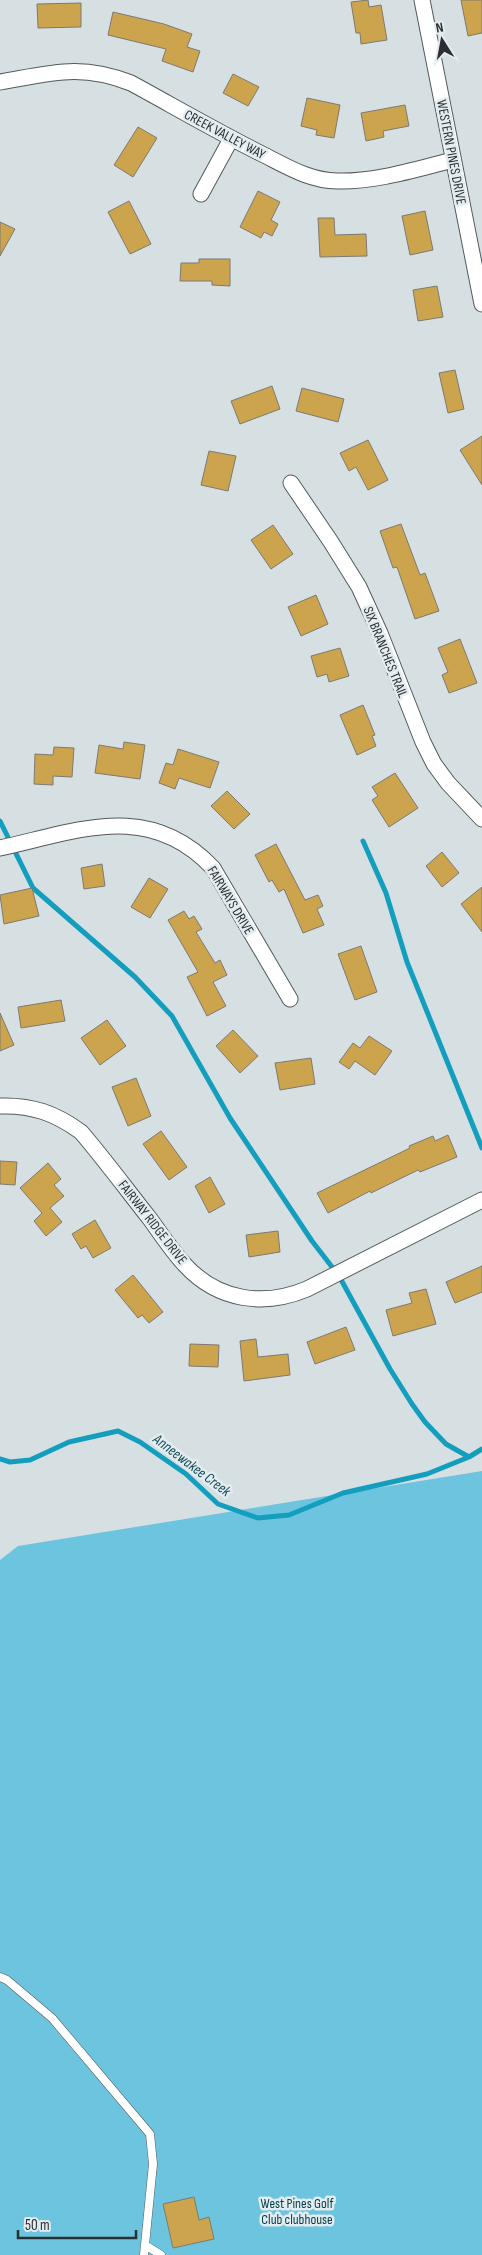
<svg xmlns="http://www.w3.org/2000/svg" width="482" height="2255" font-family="'Sofia Sans Condensed',sans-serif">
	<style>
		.green { fill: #6dc4de }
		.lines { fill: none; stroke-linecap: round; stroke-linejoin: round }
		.stream { stroke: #139ebd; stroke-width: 5 }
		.building { fill: #cda44e; stroke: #7d7972 }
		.service-casing { stroke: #525a5d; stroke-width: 9 }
		.minor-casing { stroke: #525a5d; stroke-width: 17 }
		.service { stroke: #fff; stroke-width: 8 }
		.minor { stroke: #fff; stroke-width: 15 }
		.labels { text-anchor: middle; stroke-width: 5; stroke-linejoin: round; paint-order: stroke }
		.street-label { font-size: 14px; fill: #2c2f31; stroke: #e3edf1 }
		.park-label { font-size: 14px; fill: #033c49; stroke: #e3edf1 }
		.water-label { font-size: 15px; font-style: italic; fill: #154956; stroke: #e3edf1 }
	</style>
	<rect width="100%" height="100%" fill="#d6e0e3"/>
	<path class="green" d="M 482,1471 L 482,2255 L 0,2255 L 0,1560 L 18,1546 Z"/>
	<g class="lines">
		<path class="stream" d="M 0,821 L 33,888 L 135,977 L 172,1016 L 230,1118 L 312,1241 L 339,1276 L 390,1369 L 412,1404 L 425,1422 L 446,1444 L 469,1457
			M 363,841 L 386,893 L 407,962 L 482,1148
			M 0,1459 L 10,1462 L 30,1460 L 69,1442 L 118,1431 L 140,1442 L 186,1474 L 218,1504 L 258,1518 L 289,1515 L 343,1493 L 427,1474 L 469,1457 L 482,1449"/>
	</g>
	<path class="building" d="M 368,0 L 369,7 L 381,5 L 387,40 L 361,44 L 360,33 L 356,33 L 351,2 Z
		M 461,0 L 482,0 L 482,33 L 468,36 Z
		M 81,3 L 81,27 L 38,28 L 37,4 Z
		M 113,12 L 164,24 L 192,34 L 187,47 L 200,51 L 193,72 L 162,61 L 166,49 L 108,35 Z
		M 233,74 L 259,87 L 248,106 L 223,93 Z
		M 307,98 L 340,105 L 334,138 L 316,135 L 317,130 L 301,126 Z
		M 405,105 L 409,126 L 383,131 L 384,137 L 366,141 L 361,113 Z
		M 138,127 L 157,138 L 133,177 L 114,165 Z
		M 258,191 L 280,202 L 271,220 L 278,224 L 272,236 L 264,232 L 261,238 L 240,227 Z
		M 129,201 L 151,244 L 130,254 L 108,212 Z
		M 425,211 L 433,250 L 410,255 L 402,216 Z
		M 318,218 L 334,218 L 335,235 L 366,234 L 367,256 L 320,257 Z
		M 0,222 L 15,229 L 0,256 Z
		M 199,259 L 230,259 L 230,286 L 212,285 L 212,281 L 180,281 L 181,263 L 199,263 Z
		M 437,286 L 443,317 L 418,321 L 413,290 Z
		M 455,370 L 464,409 L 448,413 L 439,373 Z
		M 272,386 L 280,409 L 240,424 L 231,401 Z
		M 302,388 L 344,399 L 338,422 L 296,411 Z
		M 482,436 L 482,485 L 460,450 Z
		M 368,440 L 388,480 L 368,490 L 356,467 L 349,471 L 340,453 Z
		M 209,451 L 236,456 L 228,491 L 201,485 Z
		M 401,524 L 420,575 L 425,573 L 439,611 L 415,619 L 397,567 L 393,568 L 380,531 Z
		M 273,525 L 293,554 L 271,569 L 251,540 Z
		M 316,595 L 328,624 L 301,636 L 288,607 Z
		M 460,639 L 477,683 L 449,693 L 442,675 L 448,672 L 438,648 Z
		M 340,648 L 349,676 L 329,682 L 327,674 L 317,677 L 311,656 Z
		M 363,705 L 375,735 L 372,736 L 376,746 L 357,755 L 340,715 Z
		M 124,742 L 145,745 L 140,779 L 95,773 L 99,745 L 123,749 Z
		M 54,747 L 74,748 L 72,777 L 53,776 L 53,785 L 34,784 L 35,754 L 53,755 Z
		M 178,749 L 219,762 L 210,788 L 179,778 L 175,789 L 159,783 L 166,763 L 173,765 Z
		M 395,773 L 418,808 L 389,827 L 372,800 L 378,796 L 372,787 Z
		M 227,791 L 250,814 L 234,829 L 211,806 Z
		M 276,844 L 305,900 L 318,895 L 323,906 L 317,909 L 324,925 L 303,933 L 284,889 L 279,892 L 272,880 L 269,882 L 255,855 Z
		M 442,852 L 459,873 L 442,887 L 426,866 Z
		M 102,864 L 105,886 L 84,889 L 81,868 Z
		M 149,878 L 168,889 L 150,918 L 131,907 Z
		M 482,887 L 482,932 L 461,904 Z
		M 32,888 L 39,916 L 4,924 L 0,895 Z
		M 184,911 L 189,919 L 194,916 L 202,929 L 196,932 L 215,963 L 220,960 L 227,975 L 213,982 L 226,1006 L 207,1016 L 187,977 L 198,972 L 168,920 Z
		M 361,946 L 377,992 L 355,1000 L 338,954 Z
		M 61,1000 L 65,1021 L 21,1028 L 18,1007 Z
		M 0,1013 L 14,1045 L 0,1051 Z
		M 107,1020 L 126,1046 L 100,1065 L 81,1038 Z
		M 233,1030 L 258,1056 L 240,1073 L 216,1046 Z
		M 369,1036 L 392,1051 L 375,1075 L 355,1061 L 349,1069 L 339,1062 L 353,1043 L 360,1048 Z
		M 311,1058 L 315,1084 L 280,1090 L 275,1063 Z
		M 136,1078 L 151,1116 L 128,1126 L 112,1087 Z
		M 161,1131 L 187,1167 L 169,1180 L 143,1144 Z
		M 448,1135 L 457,1157 L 420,1172 L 418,1170 L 371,1193 L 370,1191 L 328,1213 L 317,1193 L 410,1148 L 409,1146 L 433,1136 L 435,1141 Z
		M 0,1161 L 17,1162 L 15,1185 L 0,1184 Z
		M 48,1163 L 61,1179 L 54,1185 L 64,1196 L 50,1208 L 62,1222 L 46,1236 L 34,1221 L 42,1213 L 20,1188 Z
		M 210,1177 L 225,1204 L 209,1213 L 195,1186 Z
		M 95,1220 L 111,1248 L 93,1258 L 86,1246 L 81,1249 L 72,1234 Z
		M 278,1231 L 280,1252 L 249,1257 L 246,1235 Z
		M 482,1266 L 482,1292 L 455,1303 L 446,1282 Z
		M 133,1275 L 163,1312 L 149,1323 L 142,1315 L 138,1318 L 115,1290 Z
		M 426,1289 L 436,1324 L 393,1336 L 386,1310 L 412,1303 L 409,1293 Z
		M 346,1327 L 355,1350 L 315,1364 L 307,1342 Z
		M 256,1339 L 258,1357 L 288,1354 L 290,1375 L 244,1381 L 240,1341 Z
		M 190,1344 L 219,1345 L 218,1367 L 189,1366 Z
		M 194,2197 L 199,2220 L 209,2217 L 214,2239 L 173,2248 L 163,2204 Z"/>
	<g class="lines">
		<g class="service-casing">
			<path id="service" d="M 0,1977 L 7,1980 L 52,2018 L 150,2134 L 153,2164 L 144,2255
				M 145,2245 L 161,2255"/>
		</g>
		<g class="minor-casing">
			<path id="minor" d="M 422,0 L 482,304
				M 0,82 C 51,73 81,63 131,83 C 175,107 218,132 262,154 C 286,166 310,181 337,181 C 376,182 416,169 453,160
				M 201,194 L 231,139
				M 291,483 L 331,542 L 359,587 L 380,633 L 423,742 L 434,764 L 448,783 L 482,819
				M 0,848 C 78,831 149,800 213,868 L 290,999
				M 0,1106 C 32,1105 55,1113 81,1132 C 105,1160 127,1190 150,1219 C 161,1234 172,1251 185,1265 C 218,1301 264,1307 307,1289 L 482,1200"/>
		</g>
		<use href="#service" class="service"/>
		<use href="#minor" class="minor"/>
	</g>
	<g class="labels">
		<g class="street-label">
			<text transform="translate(225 134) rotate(28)" y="5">CREEK VALLEY WAY</text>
			<text transform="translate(452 152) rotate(79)" y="5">WESTERN PINES DRIVE</text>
			<text transform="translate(386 652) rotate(68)" y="5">SIX BRANCHES TRAIL</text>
			<text transform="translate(231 900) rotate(59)" y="5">FAIRWAYS DRIVE</text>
			<text transform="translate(153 1222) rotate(52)" y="5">FAIRWAY RIDGE DRIVE</text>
		</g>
		<g class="park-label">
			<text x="297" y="2208">West Pines Golf<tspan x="297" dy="16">Club clubhouse</tspan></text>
		</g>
		<g class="water-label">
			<text transform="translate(192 1465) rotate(37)" y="5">Anneewakee Creek</text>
		</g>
	</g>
	<g transform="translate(442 40) rotate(349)" stroke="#e3edf1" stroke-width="4" paint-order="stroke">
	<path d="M0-4L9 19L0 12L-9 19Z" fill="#2c2f31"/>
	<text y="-8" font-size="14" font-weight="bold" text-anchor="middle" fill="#2c2f31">N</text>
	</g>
	<path d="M18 2230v8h118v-8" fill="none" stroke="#2c2f31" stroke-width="2.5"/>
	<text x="25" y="2230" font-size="15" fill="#2c2f31" stroke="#e3edf1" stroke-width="4" paint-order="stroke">50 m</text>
</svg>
